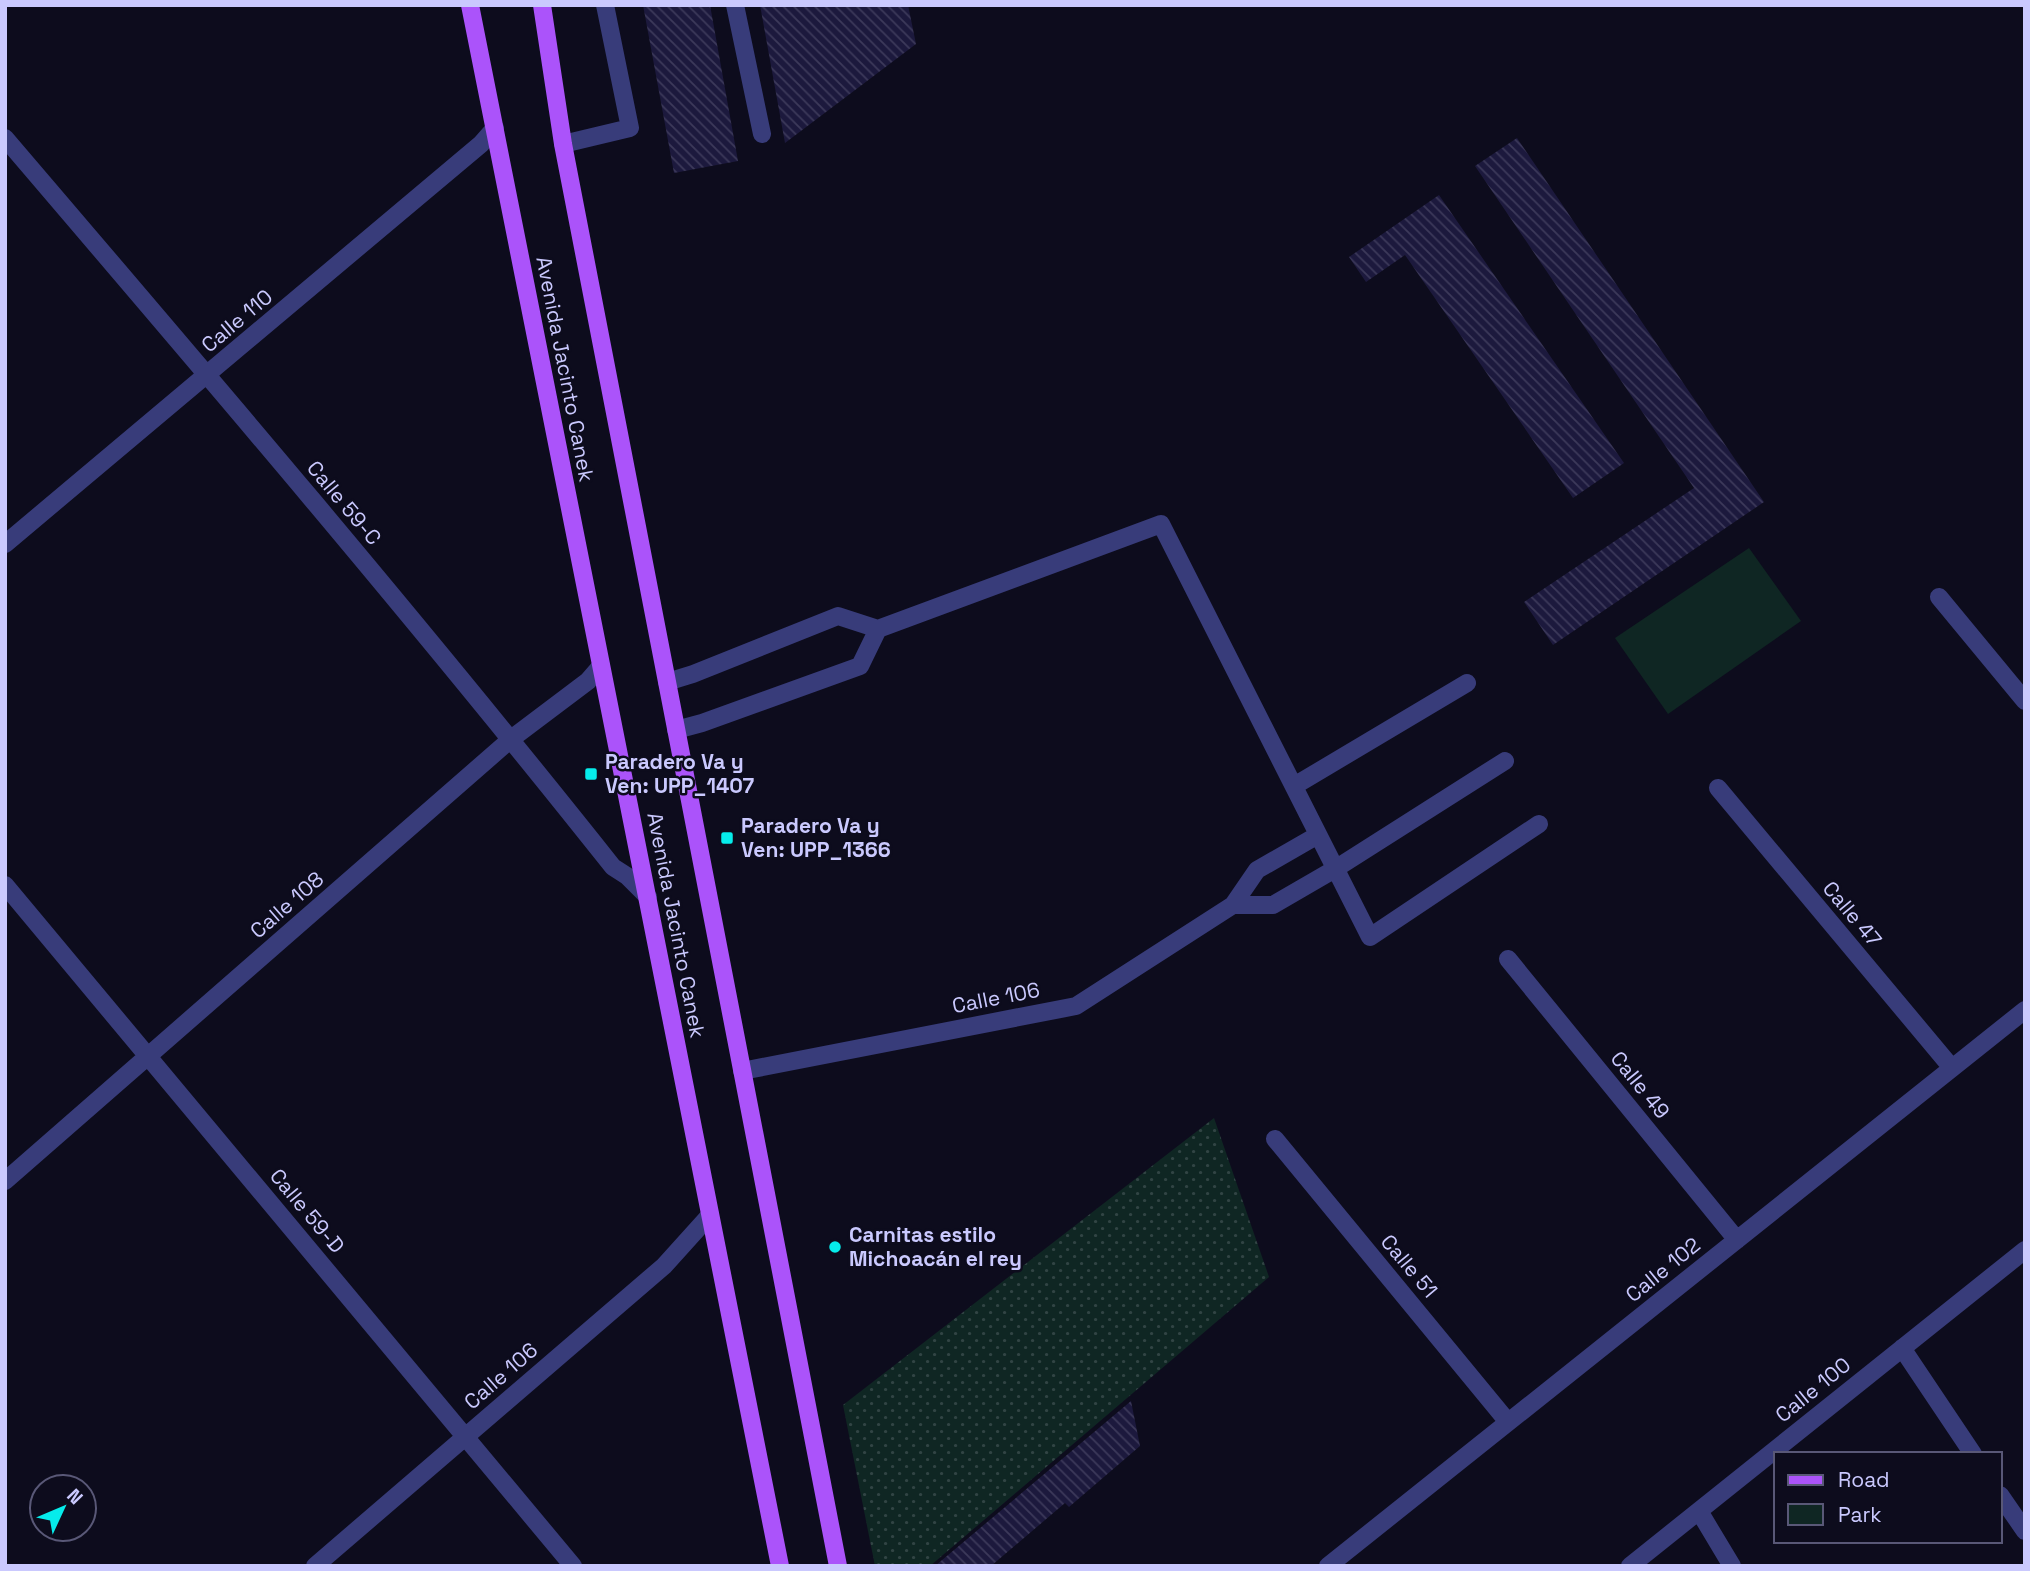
<svg xmlns="http://www.w3.org/2000/svg" width="2030" height="1571" font-family="'Space Grotesk',sans-serif">
	<style>
		.grass { fill: url(#grass-dots) }
		.park { fill: #0f2623 }
		.building { fill: url(#building-back-hatch) }
		.lines { fill: none; stroke-linecap: round; stroke-linejoin: round }
		.minor { stroke: #383c7a; stroke-width: 18 }
		.major { stroke: #ab53fa; stroke-width: 18 }
		.poi-dot { fill: #06eceb; stroke: #0d0c1d; stroke-width: 2.5 }
		.labels { text-anchor: middle; stroke-width: 5; stroke-linejoin: round; paint-order: stroke }
		.street-label { font-size: 21px; fill: #cac9fe; stroke: #0d0c1d }
		.poi-label { font-size: 21px; font-weight: bold; fill: #cac9fe; stroke: #0d0c1d; text-anchor: start }
	</style>
	<defs>
		<pattern id="grass-dots" width="8" height="8" patternUnits="userSpaceOnUse" patternTransform="scale(1.75)"><rect width="8" height="8" fill="#0f2623"/><path d="M2 2h.1M6 6h.1" fill="none" stroke="#314444" stroke-width="1.8" stroke-linecap="round"/></pattern>
		<pattern id="building-back-hatch" width="6" height="6" patternUnits="userSpaceOnUse" patternTransform="scale(1.75)"><rect width="6" height="6" fill="#1c193d"/><path d="M-1 5l2 2M0 0l6 6M5-1l2 2" fill="none" stroke="#3c395a"/></pattern>
	</defs>
	<rect width="100%" height="100%" fill="#0d0c1d"/>
	<path class="grass" d="M 1214,1118 L 1269,1277 L 930,1566 L 875,1566 L 843,1405 Z"/>
	<path class="park" d="M 1749,548 L 1801,621 L 1668,714 L 1615,638 Z"/>
	<path class="building" d="M 643,5 L 710,5 L 738,161 L 674,173 Z
		M 760,5 L 908,5 L 916,44 L 785,143 Z
		M 1517,138 L 1764,502 L 1553,645 L 1524,602 L 1694,488 L 1475,166 Z
		M 1439,195 L 1624,463 L 1573,498 L 1405,255 L 1366,282 L 1349,257 Z
		M 1131,1401 L 1140,1446 L 1069,1507 L 1065,1503 L 991,1566 L 935,1566 Z"/>
	<g class="lines">
		<path class="minor" d="M 735,5 L 762,134
			M 5,138 C 211,379 416,619 613,867 L 627,876 L 648,897
			M 563,144 L 630,128 L 605,5
			M 5,544 L 481,144 L 495,128
			M 1939,597 L 2025,701
			M 667,682 L 693,674 L 838,616 L 878,629 L 1161,524 L 1370,937 L 1539,824
			M 676,730 L 702,723 L 860,666 L 878,629
			M 1294,786 L 1467,683
			M 1718,788 L 1952,1068
			M 5,885 L 573,1566
			M 1233,905 L 1273,905 L 1335,869 L 1505,761
			M 1508,959 L 1737,1240
			M 742,1071 L 1076,1006 L 1233,905 L 1257,870 L 1318,835
			M 1275,1139 L 1508,1422
			M 5,1181 L 511,739 L 588,681 L 601,666
			M 1902,1348 L 1973,1454
			M 2000,1495 L 2025,1531
			M 1699,1511 L 1732,1566
			M 315,1566 L 664,1266 L 710,1215
			M 1328,1566 L 2025,1010
			M 1630,1566 L 2025,1250"/>
		<path class="major" d="M 470,5 L 780,1566
			M 542,5 L 563,144 L 838,1566"/>
	</g>
	<g class="poi-dot">
		<rect x="584" y="767" width="14" height="14" rx="3.5"/>
		<rect x="720" y="831" width="14" height="14" rx="3.5"/>
		<circle cx="835" cy="1247" r="7"/>
	</g>
	<g class="labels">
		<g class="street-label">
			<text transform="translate(237 321) rotate(-40)" y="7">Calle 110</text>
			<text transform="translate(565 369) rotate(79)" y="7">Avenida Jacinto Canek</text>
			<text transform="translate(344 503) rotate(50)" y="7">Calle 59-C</text>
			<text transform="translate(287 905) rotate(-41)" y="7">Calle 108</text>
			<text transform="translate(1852 914) rotate(50)" y="7">Calle 47</text>
			<text transform="translate(676 925) rotate(79)" y="7">Avenida Jacinto Canek</text>
			<text transform="translate(996 998) rotate(-11)" y="7">Calle 106</text>
			<text transform="translate(1640 1085) rotate(51)" y="7">Calle 49</text>
			<text transform="translate(307 1211) rotate(50)" y="7">Calle 59-D</text>
			<text transform="translate(1409 1266) rotate(50)" y="7">Calle 51</text>
			<text transform="translate(1663 1270) rotate(-39)" y="7">Calle 102</text>
			<text transform="translate(501 1376) rotate(-41)" y="7">Calle 106</text>
			<text transform="translate(1813 1390) rotate(-39)" y="7">Calle 100</text>
		</g>
		<g class="poi-label">
			<text x="605" y="769">Paradero Va y<tspan x="605" dy="24">Ven: UPP_1407</tspan></text>
			<text x="741" y="833">Paradero Va y<tspan x="741" dy="24">Ven: UPP_1366</tspan></text>
			<text x="849" y="1242">Carnitas estilo<tspan x="849" dy="24">Michoacán el rey</tspan></text>
		</g>
	</g>
	<rect width="2030" height="1571" fill="none" stroke="#cac9fe" stroke-width="14"/>
	<rect x="1774" y="1452" width="228" height="91" fill="#0d0c1d" stroke="#595877" stroke-width="2"/>
	<rect x="1788" y="1475" width="35" height="10" fill="#ab53fa" stroke="#595877" stroke-width="2"/>
	<text x="1838" y="1487" font-size="21" fill="#cac9fe">Road</text>
	<rect x="1788" y="1504" width="35" height="21" fill="#0f2623" stroke="#595877" stroke-width="2"/>
	<text x="1838" y="1522" font-size="21" fill="#cac9fe">Park</text>
	<g transform="translate(63 1508) rotate(46)"><circle r="33" fill="#0d0c1d" stroke="#595877" stroke-width="2"/>
	<path d="M0-5L12 26L0 18L-12 26Z" fill="#06eceb"/>
	<text y="-10" font-size="19" font-weight="bold" text-anchor="middle" fill="#cac9fe">N</text>
	</g>
</svg>
